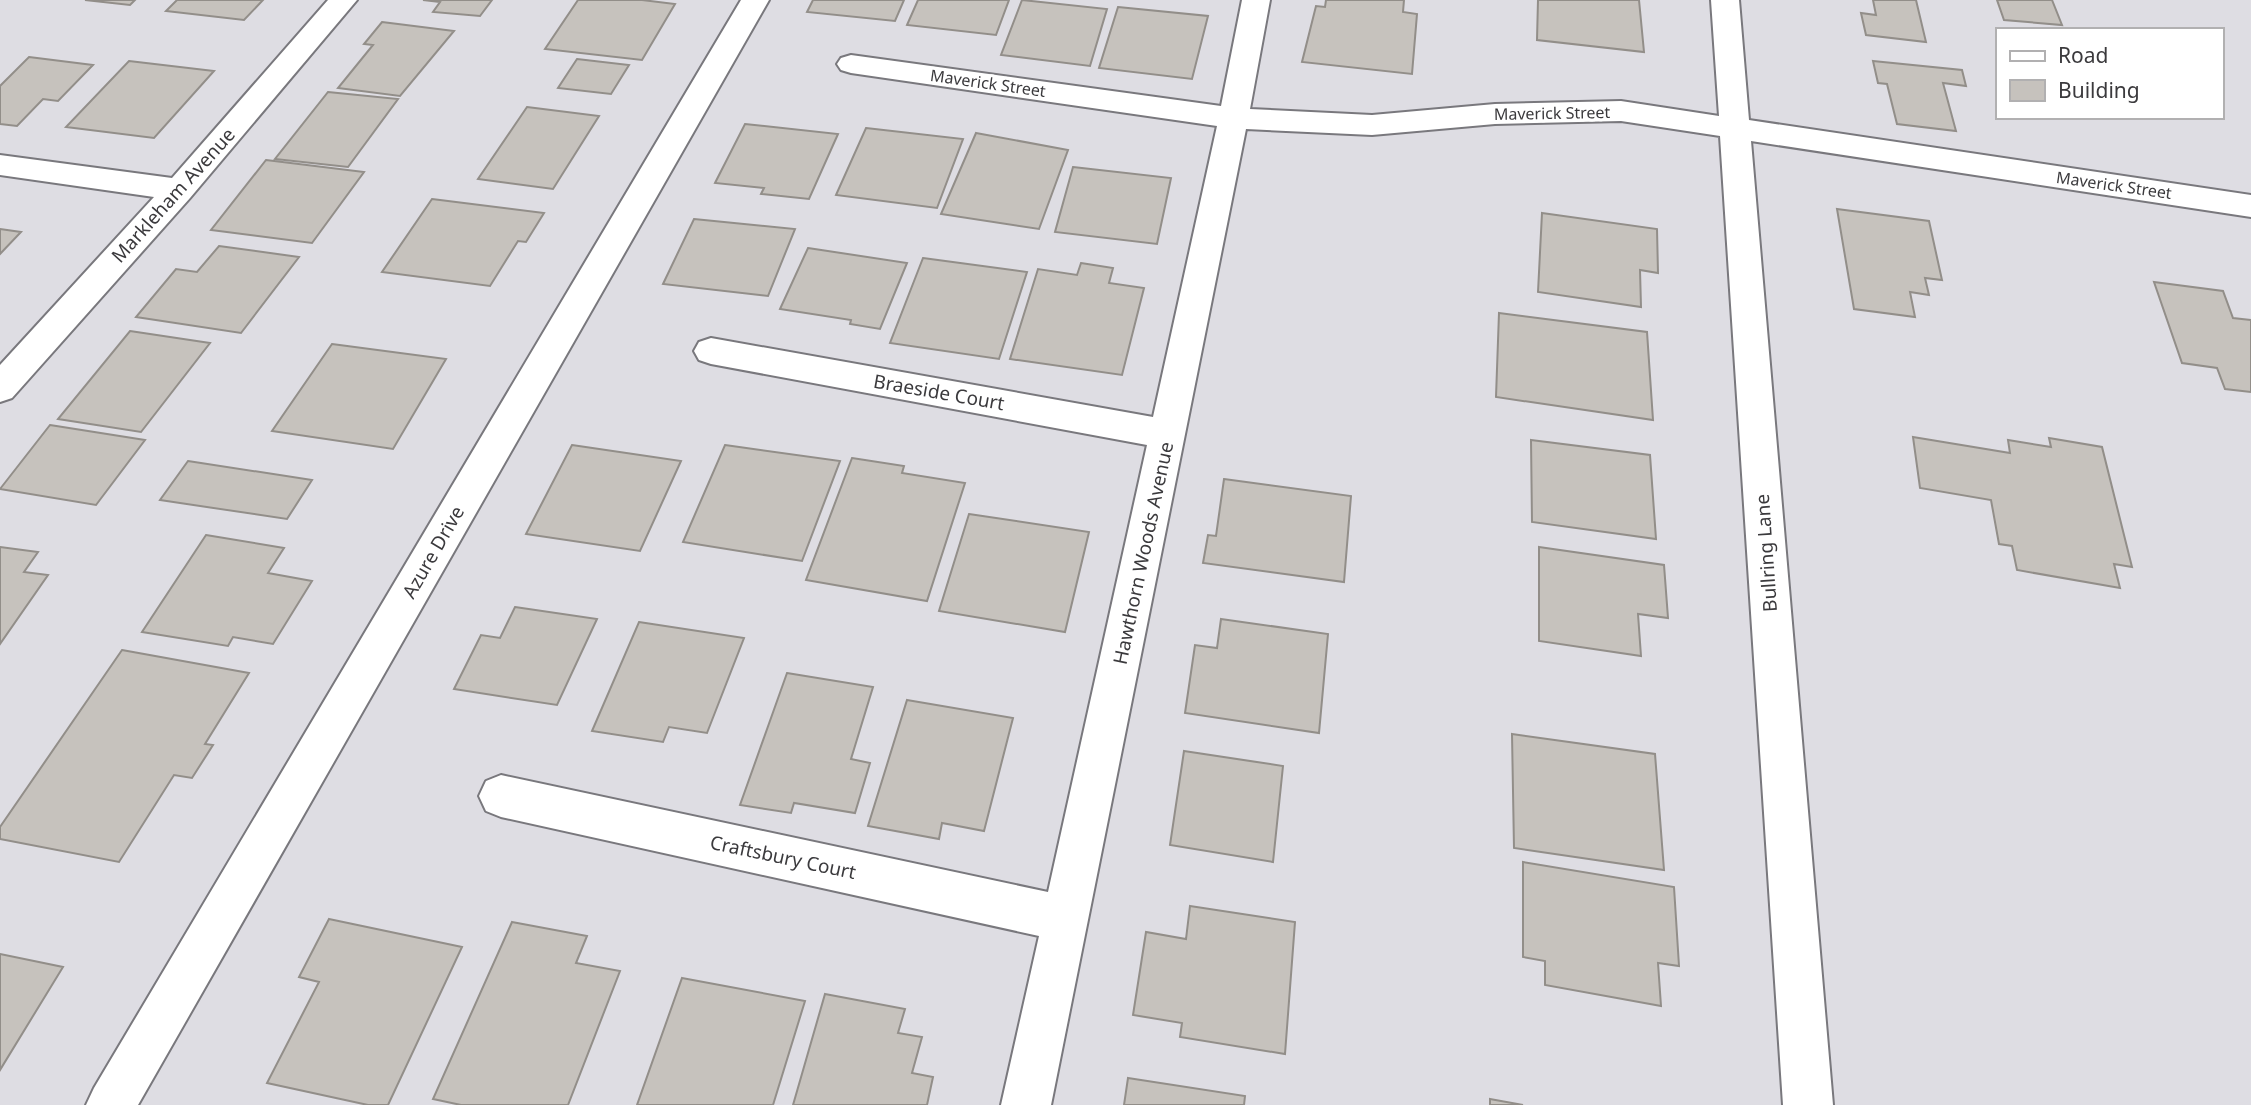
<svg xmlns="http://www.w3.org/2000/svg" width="2251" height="1105" font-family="'Noto Sans',sans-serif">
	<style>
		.building { fill: #c6c2bd; stroke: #928e89; stroke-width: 2 }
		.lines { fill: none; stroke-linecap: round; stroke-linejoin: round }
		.minor-casing { stroke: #79787d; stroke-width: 4 }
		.minor { fill: #fff; fill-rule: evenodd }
		.labels { text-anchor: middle; stroke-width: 6; stroke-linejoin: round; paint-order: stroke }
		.far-street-label { font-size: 16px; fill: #3b3a3d; stroke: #fff }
		.street-label { font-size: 19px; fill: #3b3a3d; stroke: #fff }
	</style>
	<rect width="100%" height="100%" fill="#dedde3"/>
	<path class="building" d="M 85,0 L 135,0 L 130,5 Z
		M 177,0 L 263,0 L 244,20 L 166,11 Z
		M 423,0 L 492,0 L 480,16 L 433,12 L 440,2 Z
		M 578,0 L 642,0 L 675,4 L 642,60 L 545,49 Z
		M 813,0 L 904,0 L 895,21 L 807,12 Z
		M 918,0 L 1009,0 L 996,35 L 907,25 Z
		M 1022,0 L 1107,9 L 1090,66 L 1001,55 Z
		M 1326,0 L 1404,0 L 1403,12 L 1417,14 L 1412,74 L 1302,62 L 1316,6 L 1325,7 Z
		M 1538,0 L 1639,0 L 1644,52 L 1537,40 Z
		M 1873,0 L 1916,0 L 1926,42 L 1866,35 L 1861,13 L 1876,15 Z
		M 1997,0 L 2052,0 L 2062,25 L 2004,20 Z
		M 1118,7 L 1208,16 L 1192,79 L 1099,68 Z
		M 382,22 L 454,31 L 400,96 L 338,88 L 373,45 L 364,44 Z
		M 29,57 L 93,65 L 58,101 L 43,99 L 17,126 L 0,124 L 0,86 Z
		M 577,59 L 629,65 L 611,94 L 558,88 Z
		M 129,61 L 214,71 L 154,138 L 66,127 Z
		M 1873,61 L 1962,70 L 1966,86 L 1943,83 L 1956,131 L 1897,124 L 1887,84 L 1878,83 Z
		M 328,92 L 398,99 L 348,167 L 275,159 Z
		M 527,107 L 599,116 L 553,189 L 478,179 Z
		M 745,124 L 838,134 L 809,199 L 761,194 L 764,188 L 715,183 Z
		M 866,128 L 963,139 L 937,208 L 836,195 Z
		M 976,133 L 1068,150 L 1039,229 L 941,214 Z
		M 266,160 L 364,172 L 312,243 L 211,230 Z
		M 1073,167 L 1171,178 L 1157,244 L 1055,232 Z
		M 432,199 L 544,213 L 526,242 L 518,241 L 490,286 L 382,272 Z
		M 1837,209 L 1929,221 L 1942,280 L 1925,278 L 1929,295 L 1910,292 L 1915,317 L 1854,309 Z
		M 1542,213 L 1657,229 L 1658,273 L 1640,270 L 1641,307 L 1538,292 Z
		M 694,219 L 795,229 L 768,296 L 663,284 Z
		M 0,229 L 21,232 L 0,254 Z
		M 219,246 L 299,257 L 241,333 L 136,317 L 176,269 L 197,272 Z
		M 808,248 L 907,263 L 880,329 L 850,324 L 851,320 L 780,309 Z
		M 923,258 L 1027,272 L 999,359 L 890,343 Z
		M 1081,263 L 1113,268 L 1109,283 L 1144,288 L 1122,375 L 1010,359 L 1038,269 L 1077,275 Z
		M 2154,282 L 2223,291 L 2233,318 L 2251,320 L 2251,392 L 2225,389 L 2217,368 L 2182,363 Z
		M 1499,313 L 1647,332 L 1653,420 L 1496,397 Z
		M 130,331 L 210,343 L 141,432 L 58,419 Z
		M 332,344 L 446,359 L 393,449 L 272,431 Z
		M 50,425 L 145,440 L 96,505 L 0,489 Z
		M 1913,437 L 2010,453 L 2008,440 L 2051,447 L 2049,438 L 2102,447 L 2132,567 L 2114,564 L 2120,588 L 2017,570 L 2012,546 L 1999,544 L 1991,500 L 1920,488 Z
		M 1531,440 L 1650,455 L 1656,539 L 1532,522 Z
		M 572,445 L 681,461 L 640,551 L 526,534 Z
		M 725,445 L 840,461 L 802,561 L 683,542 Z
		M 852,458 L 904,466 L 902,473 L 965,483 L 927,601 L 806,580 Z
		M 188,461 L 312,480 L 287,519 L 160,500 Z
		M 1224,479 L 1351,496 L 1344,582 L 1203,563 L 1208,535 L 1216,536 Z
		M 969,514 L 1089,532 L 1065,632 L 939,611 Z
		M 206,535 L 284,548 L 268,573 L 312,581 L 273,644 L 233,637 L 228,646 L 142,632 Z
		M 0,547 L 38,552 L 24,572 L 48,575 L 0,644 Z
		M 1539,547 L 1664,565 L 1668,618 L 1638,614 L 1641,656 L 1539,641 Z
		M 515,607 L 597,619 L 557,705 L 454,689 L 481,635 L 500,638 Z
		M 1221,619 L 1328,634 L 1319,733 L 1185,713 L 1195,645 L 1217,648 Z
		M 639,622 L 744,638 L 707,733 L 669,727 L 663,742 L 592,731 Z
		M 122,650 L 249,673 L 205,744 L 213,745 L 192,778 L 174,775 L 119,862 L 0,839 L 0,827 Z
		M 787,673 L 873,687 L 851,759 L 870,763 L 855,813 L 794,803 L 791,813 L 740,805 Z
		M 907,700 L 1013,718 L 984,831 L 942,823 L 939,839 L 868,826 Z
		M 1512,734 L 1655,754 L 1664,870 L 1514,848 Z
		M 1184,751 L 1283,766 L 1273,862 L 1170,845 Z
		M 1523,862 L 1674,887 L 1679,966 L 1658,963 L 1661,1006 L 1545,985 L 1545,961 L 1523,957 Z
		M 1190,906 L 1295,922 L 1285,1054 L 1180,1037 L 1182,1023 L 1133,1015 L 1146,932 L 1186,939 Z
		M 329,919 L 462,947 L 388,1105 L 368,1105 L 267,1083 L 319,982 L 299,977 Z
		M 512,922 L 587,936 L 576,963 L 620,971 L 568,1105 L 461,1105 L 433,1099 Z
		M 0,954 L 63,967 L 0,1070 Z
		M 682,978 L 805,1001 L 773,1105 L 637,1105 Z
		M 825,994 L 905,1009 L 898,1033 L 922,1037 L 912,1073 L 933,1077 L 927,1105 L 793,1105 Z
		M 1128,1078 L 1245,1096 L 1244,1105 L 1124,1105 Z
		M 1490,1099 L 1523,1105 L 1490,1105 Z"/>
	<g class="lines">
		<g class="minor-casing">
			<path id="minor" d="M 328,0 L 357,0 L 190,198 L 12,398 L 0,402 L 0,365 L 154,197 L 0,175 L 0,155 L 172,178 Z
				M 741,0 L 769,0 L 138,1105 L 86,1105 L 94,1088 Z
				M 1242,0 L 1270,0 L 1250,109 L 1372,115 L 1495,104 L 1621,101 L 1719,116 L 1711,0 L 1739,0 L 1749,120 L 2251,195 L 2251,217 L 1751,141 L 1833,1105 L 1783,1105 L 1720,136 L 1621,121 L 1495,124 L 1372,135 L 1246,129 L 1051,1105 L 1001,1105 L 1039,936 L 501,817 L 486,811 L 479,796 L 486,781 L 501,775 L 1048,892 L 1147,445 L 711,364 L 699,360 L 694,351 L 699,342 L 711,338 L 1153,417 L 1217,126 L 851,73 L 841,70 L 837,64 L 841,58 L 851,55 L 1221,106 Z"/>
		</g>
		<use href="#minor" class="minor"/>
	</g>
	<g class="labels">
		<g class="far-street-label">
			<text transform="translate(988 83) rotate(8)" y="6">Maverick Street</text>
			<text transform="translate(1552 113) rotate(-1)" y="6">Maverick Street</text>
			<text transform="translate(2114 185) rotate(8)" y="6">Maverick Street</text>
		</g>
		<g class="street-label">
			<text transform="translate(173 195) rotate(-48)" y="7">Markleham Avenue</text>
			<text transform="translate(939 392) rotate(10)" y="7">Braeside Court</text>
			<text transform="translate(433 552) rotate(-60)" y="7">Azure Drive</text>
			<text transform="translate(1143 553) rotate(-78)" y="7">Hawthorn Woods Avenue</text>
			<text transform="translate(1766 553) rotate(-94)" y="7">Bullring Lane</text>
			<text transform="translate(783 857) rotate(12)" y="7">Craftsbury Court</text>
		</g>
	</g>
	<rect x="1996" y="28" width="228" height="91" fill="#ffffff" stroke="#b1b0b1" stroke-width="2"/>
	<rect x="2010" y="51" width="35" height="10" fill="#ffffff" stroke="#b1b0b1" stroke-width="2"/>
	<text x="2058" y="63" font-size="21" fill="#3b3a3d">Road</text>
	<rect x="2010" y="80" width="35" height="21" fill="#c6c2bd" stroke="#b1b0b1" stroke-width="2"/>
	<text x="2058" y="98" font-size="21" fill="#3b3a3d">Building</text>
</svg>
